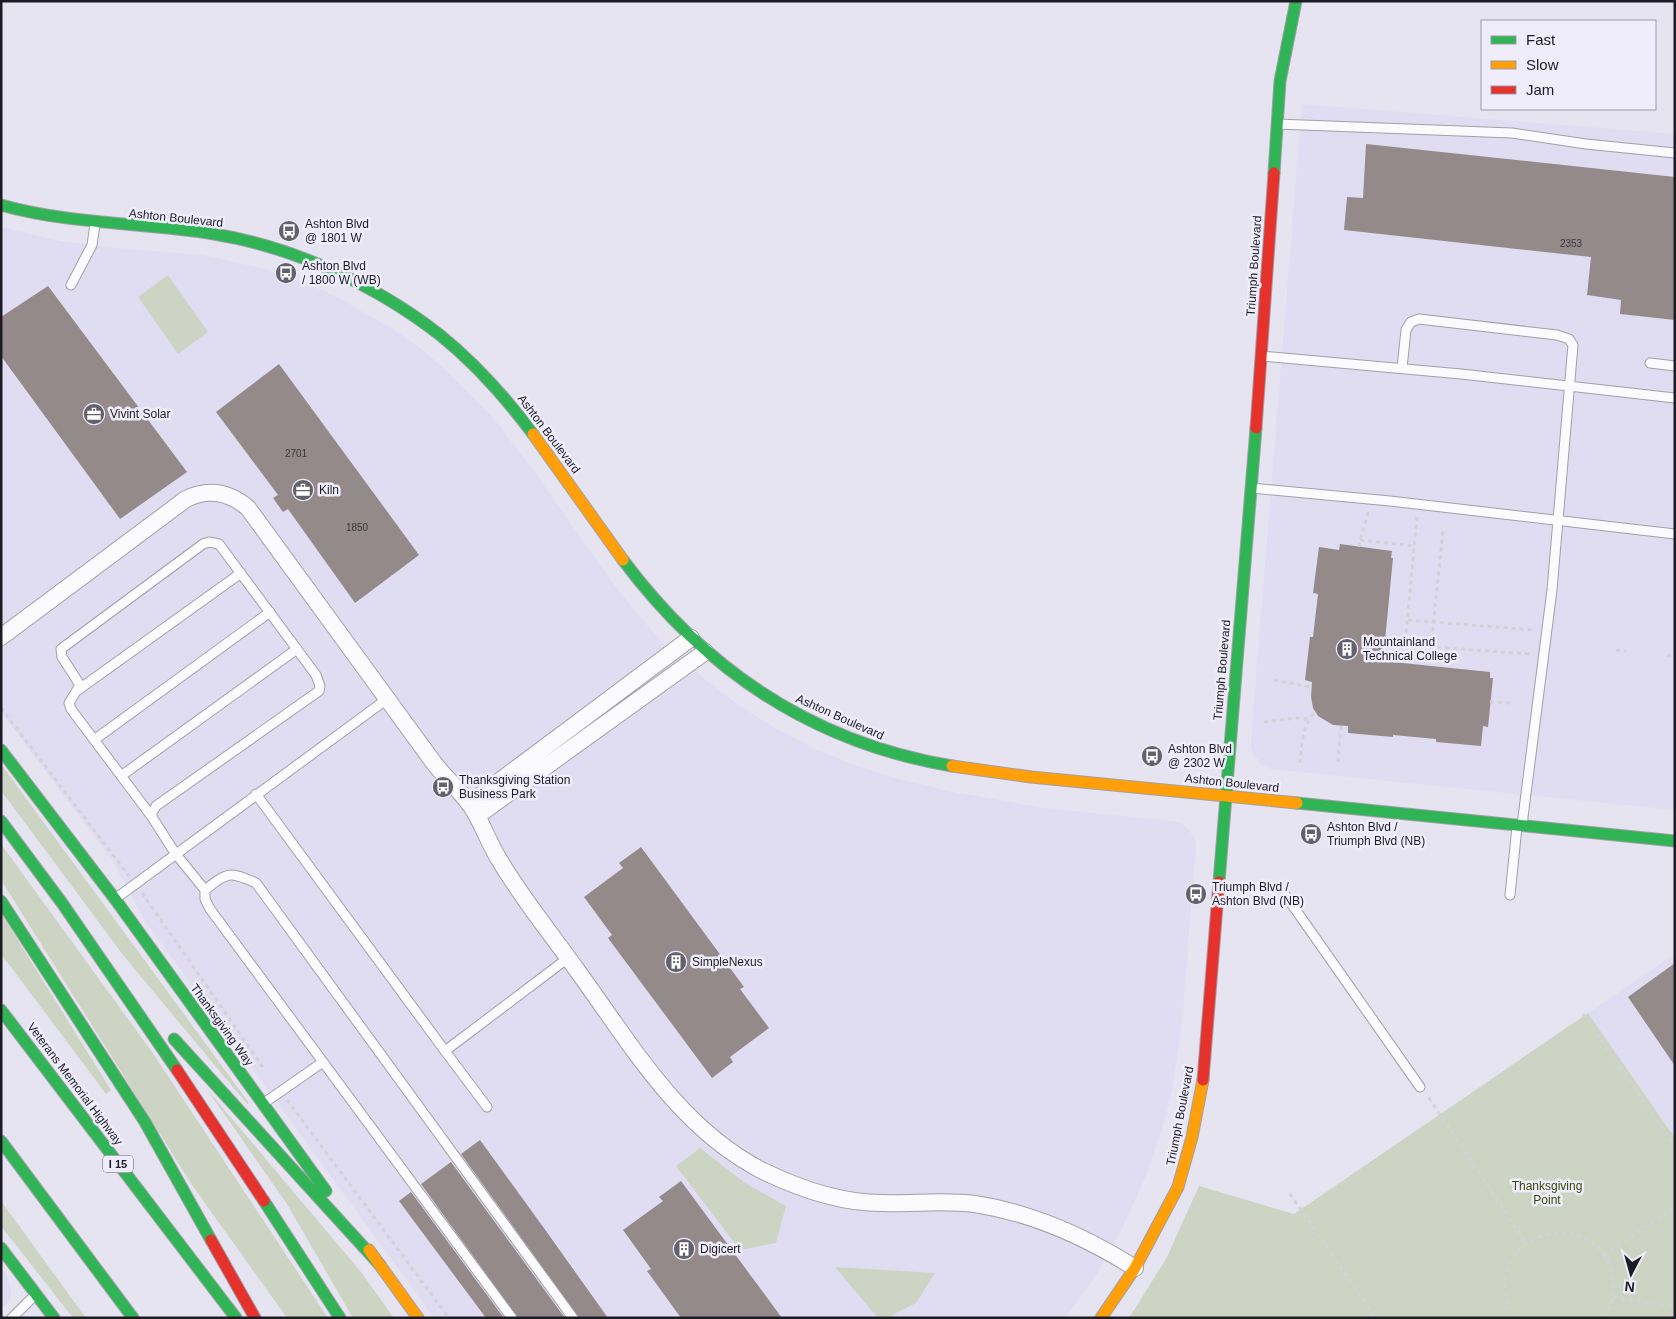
<svg xmlns="http://www.w3.org/2000/svg" width="1676" height="1319" font-family="Arial,sans-serif">
	<style>
		.built { fill: #e0ddf3 }
		.green { fill: #ced4c3 }
		.building { fill: #938a89 }
		.lines { fill: none; stroke-linecap: round; stroke-linejoin: round }
		.lane-casing { stroke: #a19fa8; stroke-width: 11 }
		.street-casing { stroke: #a19fa8; stroke-width: 18 }
		.fast-casing { stroke: #a19fa8; stroke-width: 13 }
		.slow-casing { stroke: #a19fa8; stroke-width: 13 }
		.jam-casing { stroke: #a19fa8; stroke-width: 13 }
		.path { stroke: #d3d2d7; stroke-width: 3; stroke-dasharray: 4 4; stroke-linecap: butt }
		.lane { stroke: #fbfbfd; stroke-width: 9 }
		.street { stroke: #fbfbfd; stroke-width: 16 }
		.fast { stroke: #30b455; stroke-width: 11 }
		.slow { stroke: #ff9f0a; stroke-width: 11 }
		.jam { stroke: #e5322d; stroke-width: 11 }
		.labels { text-anchor: middle; stroke-width: 5; stroke-linejoin: round; paint-order: stroke }
		.number-label { font-size: 10px; fill: #3a383d }
		.shield { fill: #efedfb; stroke: #5c5b64; stroke-width: 1 }
		.shield-label { font-size: 11px; font-weight: bold; fill: #1d1c24 }
		.street-label { font-size: 12px; fill: #1d1c24; stroke: #efedfb }
		.poi-label { font-size: 12px; fill: #1d1c24; stroke: #efedfb; text-anchor: start }
		.park-label { font-size: 12px; fill: #3c4805; stroke: #efedfb }
	</style>
	<rect width="100%" height="100%" fill="#e6e4f1"/>
	<path class="built" d="M 1302,104 L 1675,134 L 1675,810 L 1270,769 L 1262,765 L 1253,754 L 1251,747 L 1251,738 Z
		M 1,227 L 60,241 L 117,248 L 202,255 L 265,269 L 312,286 L 339,298 L 393,329 L 420,348 L 445,369 L 490,414 L 531,467 L 615,586 L 639,616 L 664,644 L 702,677 L 740,706 L 773,727 L 815,749 L 855,765 L 895,778 L 948,791 L 1045,808 L 1171,821 L 1181,823 L 1188,829 L 1194,837 L 1196,845 L 1182,1024 L 1173,1085 L 1166,1116 L 1146,1176 L 1120,1233 L 1097,1274 L 1065,1318 L 434,1318 L 145,921 L 112,860 L 1,712 Z
		M 1675,954 L 1675,1138 L 1588,1013 Z
		M 1,1268 L 8,1277 L 11,1290 L 11,1297 L 7,1304 L 1,1307 Z"/>
	<path class="green" d="M 168,275 L 208,332 L 178,354 L 138,297 Z
		M 1,764 L 249,1103 L 247,1104 L 123,955 L 11,804 L 1,791 Z
		M 1,844 L 152,1052 L 328,1318 L 287,1318 L 192,1185 L 1,880 Z
		M 1,913 L 111,1090 L 106,1094 L 1,954 Z
		M 1588,1013 L 1675,1138 L 1675,1318 L 1129,1318 L 1166,1259 L 1199,1186 L 1294,1214 Z
		M 206,1088 L 361,1272 L 394,1318 L 353,1318 L 287,1204 Z
		M 700,1148 L 745,1183 L 786,1206 L 776,1243 L 740,1250 L 676,1166 Z
		M 1,1201 L 86,1318 L 73,1318 L 1,1226 Z
		M 835,1267 L 935,1273 L 916,1303 L 894,1314 L 890,1318 L 878,1318 Z"/>
	<path class="building" d="M 1366,144 L 1675,177 L 1675,320 L 1620,314 L 1621,300 L 1587,295 L 1591,257 L 1344,230 L 1347,197 L 1363,198 Z
		M 48,286 L 187,472 L 120,519 L 1,356 L 1,317 Z
		M 279,364 L 419,555 L 355,603 L 288,509 L 283,512 L 273,498 L 278,495 L 216,412 Z
		M 1340,544 L 1392,551 L 1391,558 L 1393,558 L 1383,661 L 1490,672 L 1490,678 L 1493,678 L 1488,727 L 1483,726 L 1481,746 L 1436,742 L 1436,739 L 1393,735 L 1393,737 L 1348,733 L 1348,726 L 1333,725 L 1318,716 L 1313,708 L 1311,697 L 1312,682 L 1305,680 L 1310,637 L 1313,637 L 1318,594 L 1313,593 L 1319,547 L 1339,550 Z
		M 641,847 L 744,987 L 740,989 L 769,1028 L 730,1057 L 733,1062 L 712,1078 L 608,938 L 612,935 L 584,897 L 623,868 L 619,863 Z
		M 1675,963 L 1675,1066 L 1628,997 Z
		M 480,1140 L 546,1231 L 608,1318 L 579,1318 L 461,1154 Z
		M 451,1162 L 565,1318 L 518,1318 L 421,1184 Z
		M 681,1181 L 782,1318 L 681,1318 L 647,1271 L 651,1269 L 623,1230 L 663,1201 L 659,1197 Z
		M 411,1192 L 504,1318 L 486,1318 L 399,1201 Z"/>
	<g class="lines">
		<g class="lane-casing">
			<path id="lane" d="M 1277,124 L 1512,133 L 1586,144 L 1675,153
				M 71,285 L 92,245 L 95,224
				M 1262,356 L 1461,374 L 1675,398
				M 1650,363 L 1675,366
				M 1402,368 L 1406,330 L 1411,322 L 1419,319 L 1557,335 L 1569,339 L 1573,345 L 1552,590 L 1522,825
				M 1251,488 L 1390,501 L 1675,534
				M 78,690 L 241,573
				M 94,740 L 270,612
				M 121,776 L 297,649
				M 256,794 L 445,1051
				M 152,817 L 71,709 L 69,703 L 80,685 L 62,657 L 61,649 L 203,544 L 209,542 L 219,544 L 316,675 L 320,686 L 319,691 L 156,806 L 152,813 L 152,817 L 175,853 L 205,890 L 205,899 L 210,909 L 512,1318
				M 205,890 C 228,872 229,871 256,883 L 573,1318
				M 1510,895 L 1517,827
				M 1286,896 L 1420,1087
				M 115,899 L 387,699
				M 264,1103 L 323,1062
				M 487,1107 L 445,1051 L 568,958
				M 12,1318 L 35,1295"/>
		</g>
		<g class="street-casing">
			<path id="street" d="M 1,637 L 186,499 C 209,488 229,492 248,508 C 309,592 370,675 431,759 C 443,776 459,789 471,806 C 483,824 489,844 500,861 C 523,900 553,936 579,973 C 632,1046 680,1129 763,1171 C 800,1189 841,1203 882,1203 C 913,1204 944,1200 975,1204 C 1033,1213 1086,1237 1135,1268
				M 469,804 L 691,638
				M 477,816 L 705,652"/>
		</g>
		<g class="fast-casing">
			<path id="fast" d="M 1274,173 L 1280,81 L 1296,1
				M 1,205 C 73,225 142,222 214,234 C 294,247 376,285 440,335 C 476,364 506,398 533,434
				M 623,560 C 706,671 814,743 952,766
				M 1,750 L 115,899 L 326,1191
				M 1297,803 L 1675,841
				M 1,821 L 62,903 L 177,1070
				M 1219,882 L 1256,428
				M 1,901 L 145,1122 L 211,1240
				M 1,1010 L 236,1318
				M 174,1039 L 380,1265
				M 1,1141 L 133,1318
				M 264,1201 L 340,1318
				M 1,1248 L 54,1318"/>
		</g>
		<g class="slow-casing">
			<path id="slow" d="M 533,434 L 623,560
				M 952,766 L 1031,777 L 1297,803
				M 369,1250 L 418,1318
				M 1101,1318 L 1135,1268 L 1178,1187 L 1192,1137 L 1203,1080"/>
		</g>
		<g class="jam-casing">
			<path id="jam" d="M 1256,428 L 1274,173
				M 177,1070 L 264,1201
				M 1203,1080 L 1219,882
				M 211,1240 L 255,1318"/>
		</g>
		<path class="path" d="M 1417,517 L 1405,644 L 1431,647 L 1531,654
			M 1360,540 L 1414,546
			M 1359,547 C 1361,534 1366,523 1368,511
			M 1408,620 L 1534,630
			M 1431,647 L 1443,530
			M 1616,650 L 1625,651
			M 1667,655 L 1675,656
			M 1274,680 L 1311,687
			M 1490,702 L 1510,703
			M 1,708 L 129,876
			M 1264,722 L 1295,718 L 1308,719
			M 1338,762 L 1341,726
			M 1300,763 C 1302,745 1302,725 1315,712
			M 142,893 L 265,1070
			M 1583,1014 L 1675,1146
			M 1429,1098 L 1526,1243
			M 287,1100 L 449,1318
			M 1290,1194 L 1376,1318
			M 1604,1255 L 1675,1207
			M 1613,1297 L 1675,1307
			M 1514,1318 C 1470,1235 1595,1199 1612,1274 C 1615,1290 1613,1304 1604,1318"/>
		<use href="#lane" class="lane"/>
		<use href="#street" class="street"/>
		<use href="#fast" class="fast"/>
		<use href="#slow" class="slow"/>
		<use href="#jam" class="jam"/>
	</g>
	<defs>
		<g id="bus-disc" transform="scale(1.125)"><circle r="9.5" fill="#63626c" stroke="#efedfb"/><path d="M-5-6H5V4H4V6H2V4H-2V6H-4V4H-5ZM-3.5-4V0h7V-4ZM-3.5 1.2v1.5H-2V1.2ZM2 1.2v1.5H3.5V1.2Z" fill="#fff"/></g>
		<g id="office-disc" transform="scale(1.125)"><circle r="9.5" fill="#63626c" stroke="#efedfb"/><path d="M-6-3h4V-5.5h4V-3h4V5H-6ZM-1-4.5V-3h2v-1.5ZM-6 0V1H6V0Z" fill="#fff"/></g>
		<g id="building-disc" transform="scale(1.125)"><circle r="9.5" fill="#63626c" stroke="#efedfb"/><path d="M-4-6H4V6H1V3H-1V6H-4ZM-2.5-4.3h1.7v1.8h-1.7ZM.8-4.3h1.7v1.8H.8ZM-2.5-1h1.7V.8h-1.7ZM.8-1h1.7V.8H.8Z" fill="#fff"/></g>
	</defs>
	<g fill-rule="evenodd">
		<use href="#bus-disc" x="289" y="231"/>
		<use href="#bus-disc" x="286" y="273"/>
		<use href="#office-disc" x="94" y="414"/>
		<use href="#office-disc" x="303" y="490"/>
		<use href="#building-disc" x="1347" y="649"/>
		<use href="#bus-disc" x="1152" y="756"/>
		<use href="#bus-disc" x="443" y="787"/>
		<use href="#bus-disc" x="1311" y="834"/>
		<use href="#bus-disc" x="1196" y="894"/>
		<use href="#building-disc" x="676" y="962"/>
		<use href="#building-disc" x="684" y="1249"/>
	</g>
	<g class="labels">
		<g class="number-label">
			<text x="1571" y="247">2353</text>
			<text x="296" y="457">2701</text>
			<text x="357" y="531">1850</text>
		</g>
		<rect class="shield" x="103" y="1155.5" width="30" height="17" rx="4"/>
		<g class="shield-label">
			<text x="118" y="1168">I 15</text>
		</g>
		<g class="street-label">
			<text transform="translate(176 218) rotate(6)" y="4">Ashton Boulevard</text>
			<text transform="translate(1254 266) rotate(-86)" y="4">Triumph Boulevard</text>
			<text transform="translate(549 434) rotate(53)" y="4">Ashton Boulevard</text>
			<text transform="translate(1222 670) rotate(-85)" y="4">Triumph Boulevard</text>
			<text transform="translate(840 717) rotate(24)" y="4">Ashton Boulevard</text>
			<text transform="translate(1232 783) rotate(6)" y="4">Ashton Boulevard</text>
			<text transform="translate(222 1025) rotate(54)" y="4">Thanksgiving Way</text>
			<text transform="translate(75 1084) rotate(53)" y="4">Veterans Memorial Highway</text>
			<text transform="translate(1180 1116) rotate(-79)" y="4">Triumph Boulevard</text>
		</g>
		<g class="poi-label">
			<text x="305" y="228">Ashton Blvd<tspan x="305" dy="14">@ 1801 W</tspan></text>
			<text x="302" y="270">Ashton Blvd<tspan x="302" dy="14">/ 1800 W (WB)</tspan></text>
			<text x="110" y="418">Vivint Solar</text>
			<text x="319" y="494">Kiln</text>
			<text x="1363" y="646">Mountainland<tspan x="1363" dy="14">Technical College</tspan></text>
			<text x="1168" y="753">Ashton Blvd<tspan x="1168" dy="14">@ 2302 W</tspan></text>
			<text x="459" y="784">Thanksgiving Station<tspan x="459" dy="14">Business Park</tspan></text>
			<text x="1327" y="831">Ashton Blvd /<tspan x="1327" dy="14">Triumph Blvd (NB)</tspan></text>
			<text x="1212" y="891">Triumph Blvd /<tspan x="1212" dy="14">Ashton Blvd (NB)</tspan></text>
			<text x="692" y="966">SimpleNexus</text>
			<text x="700" y="1253">Digicert</text>
		</g>
		<g class="park-label">
			<text x="1547" y="1190">Thanksgiving<tspan x="1547" dy="14">Point</tspan></text>
		</g>
	</g>
	<rect width="1676" height="1319" fill="none" stroke="#1d1c24" stroke-width="5"/>
	<rect x="1481" y="20" width="175" height="90" fill="#efedfb" stroke="#9b99a5"/>
	<rect x="1491" y="36" width="25" height="8" fill="#30b455" stroke="#9b99a5"/>
	<text x="1526" y="45" font-size="15" fill="#1d1c24">Fast</text>
	<rect x="1491" y="61" width="25" height="8" fill="#ff9f0a" stroke="#9b99a5"/>
	<text x="1526" y="70" font-size="15" fill="#1d1c24">Slow</text>
	<rect x="1491" y="86" width="25" height="8" fill="#e5322d" stroke="#9b99a5"/>
	<text x="1526" y="95" font-size="15" fill="#1d1c24">Jam</text>
	<g transform="translate(1631 1274) rotate(186)" stroke="#efedfb" stroke-width="4" paint-order="stroke">
	<path d="M0-4L9 19L0 12L-9 19Z" fill="#1d1c24"/>
	<text y="-8" font-size="14" font-weight="bold" text-anchor="middle" fill="#1d1c24">N</text>
	</g>
</svg>
